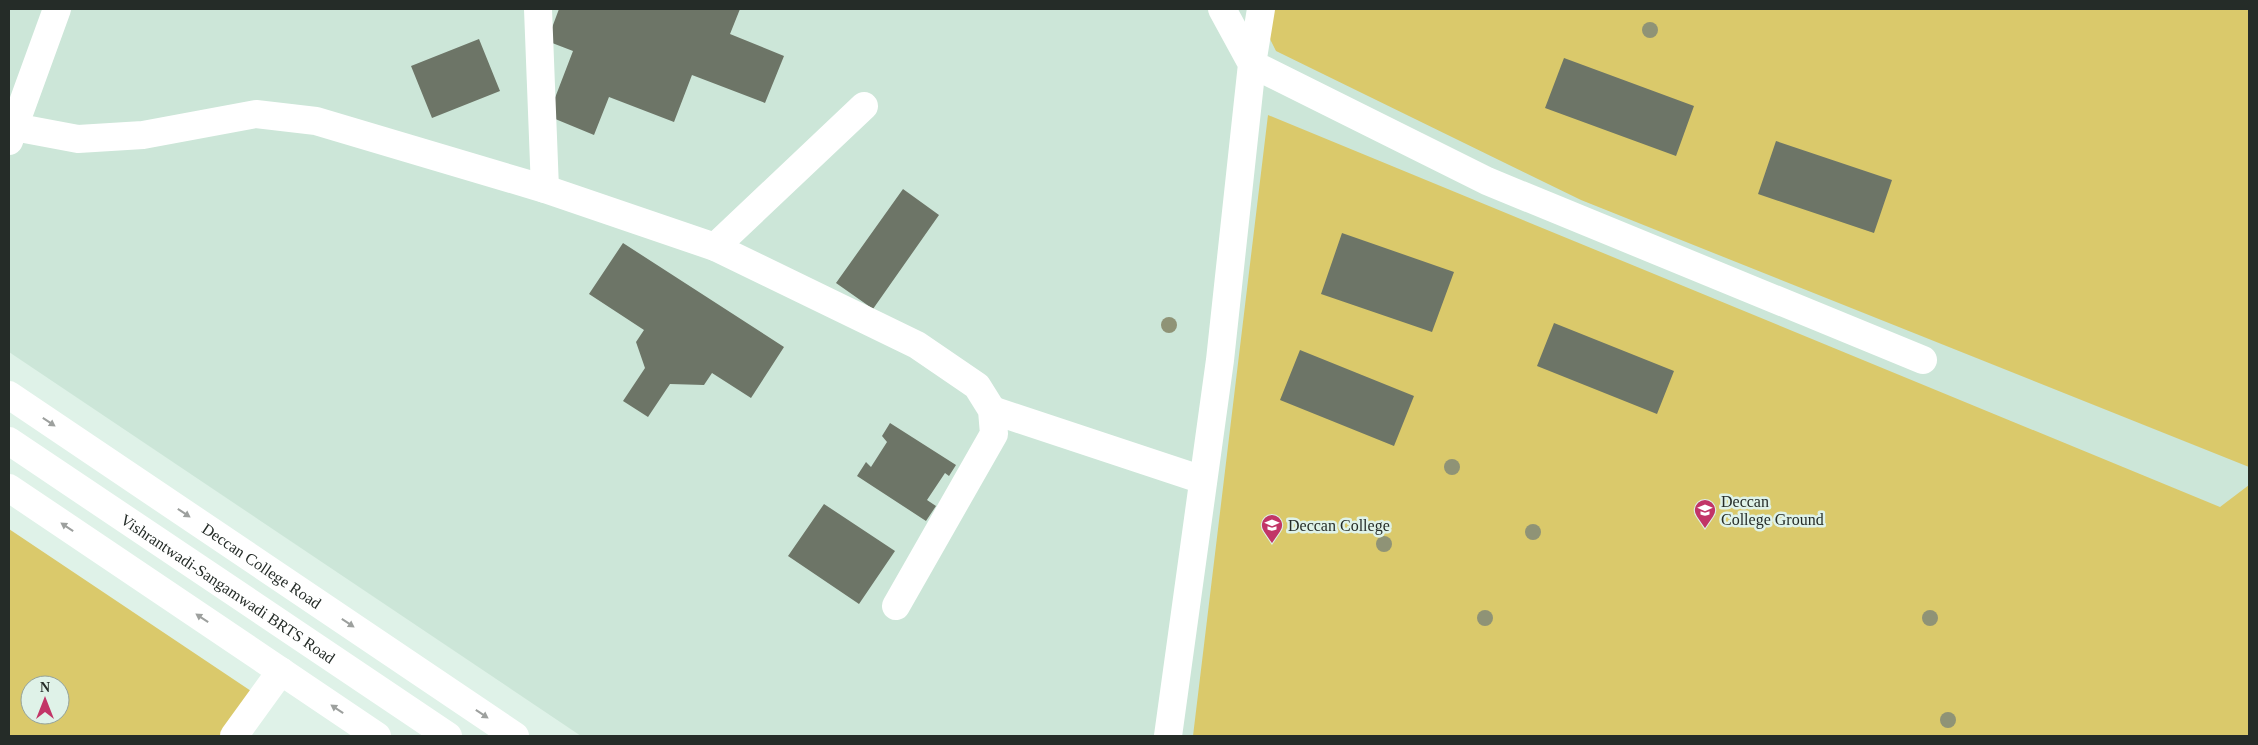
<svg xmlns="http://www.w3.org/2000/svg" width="2258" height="745" font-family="Georgia,serif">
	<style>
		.built { fill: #cce6d8 }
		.green { fill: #dac96b; fill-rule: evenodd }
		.building { fill: #6d7567 }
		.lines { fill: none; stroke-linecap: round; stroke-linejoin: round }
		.minor { stroke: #fff; stroke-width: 28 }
		.major { stroke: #fff; stroke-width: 28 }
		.tree { fill: #8f9376 }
		.oneway { fill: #9da09e }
		.labels { text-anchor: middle; stroke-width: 5; stroke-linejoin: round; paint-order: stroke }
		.poi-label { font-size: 16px; fill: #252c28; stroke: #dff2e8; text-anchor: start }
		.street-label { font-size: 16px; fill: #252c28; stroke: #dff2e8 }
	</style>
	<rect width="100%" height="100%" fill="#dff2e8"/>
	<path class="built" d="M 9,9 L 2249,9 L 2249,736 L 581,736 L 9,352 Z"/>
	<path class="green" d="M 1255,9 L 2249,9 L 2249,467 L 1581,200 L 1276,51 Z
		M 1268,115 L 2220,507 L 2249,485 L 2249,736 L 1193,736 Z
		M 9,529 L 254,693 L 224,736 L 9,736 ZM 30,685 L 60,685 L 60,715 L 30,715 Z"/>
	<path class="building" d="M 559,9 L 740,9 L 730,34 L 784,56 L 765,103 L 692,75 L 674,122 L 609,97 L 594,135 L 548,116 L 573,51 L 547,41 Z
		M 479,39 L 500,91 L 432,118 L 411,66 Z
		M 1564,58 L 1694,106 L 1676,156 L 1545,108 Z
		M 1776,141 L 1892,180 L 1874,233 L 1758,194 Z
		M 903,189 L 939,215 L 873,309 L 836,283 Z
		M 1342,233 L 1454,272 L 1432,332 L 1321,294 Z
		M 623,243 L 784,347 L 751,398 L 712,373 L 704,385 L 670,384 L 648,417 L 623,401 L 645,368 L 636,342 L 644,330 L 589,294 Z
		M 1554,323 L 1674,371 L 1657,414 L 1537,366 Z
		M 1300,350 L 1414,396 L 1394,446 L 1280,400 Z
		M 890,423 L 956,465 L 949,476 L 945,473 L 927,500 L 936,506 L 926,521 L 857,476 L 866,462 L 871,467 L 887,442 L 882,436 Z
		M 824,504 L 895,551 L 859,604 L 788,556 Z"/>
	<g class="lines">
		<g class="minor">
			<path d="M 538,9 L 545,189"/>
			<path d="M 1261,9 L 1252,64 L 1487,181 L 1923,360"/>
			<path d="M 9,122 L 14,127 L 78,139 L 143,135 L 256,114 L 316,121 L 545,189 L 715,247 L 864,106"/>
			<path d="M 9,141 L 57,9"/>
			<path d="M 715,247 L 917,345 L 977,386 L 992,410 L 994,434 L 896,606"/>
			<path d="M 992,410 L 1203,480"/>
			<path id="s1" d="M 9,441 L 448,736"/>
			<path d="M 234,736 L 281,671"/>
			<path d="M 1168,736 L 1220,360 L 1252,64 L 1222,9"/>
		</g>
		<g class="major">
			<path id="s2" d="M 9,395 L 515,736"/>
			<path d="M 9,488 L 377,736"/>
		</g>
	</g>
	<g class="tree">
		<circle cx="1650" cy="30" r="8"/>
		<circle cx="1169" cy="325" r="8"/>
		<circle cx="1452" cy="467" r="8"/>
		<circle cx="1533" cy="532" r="8"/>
		<circle cx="1384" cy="544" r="8"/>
		<circle cx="1485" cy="618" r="8"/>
		<circle cx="1930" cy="618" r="8"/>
		<circle cx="1948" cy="720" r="8"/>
	</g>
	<defs><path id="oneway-solid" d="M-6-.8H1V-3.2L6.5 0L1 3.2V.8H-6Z" transform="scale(1.25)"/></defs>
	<g class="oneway">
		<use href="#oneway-solid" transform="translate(49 422) rotate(34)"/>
		<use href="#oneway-solid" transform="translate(184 513) rotate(34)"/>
		<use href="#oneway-solid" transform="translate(67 527) rotate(-146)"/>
		<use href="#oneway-solid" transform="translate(202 618) rotate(-146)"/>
		<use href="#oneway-solid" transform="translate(348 623) rotate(34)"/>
		<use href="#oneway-solid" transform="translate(337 709) rotate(-146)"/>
		<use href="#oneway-solid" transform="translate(482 714) rotate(34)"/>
	</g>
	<defs>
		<g id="university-pin" transform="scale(1.125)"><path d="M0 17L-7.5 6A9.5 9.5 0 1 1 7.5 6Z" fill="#c23567" stroke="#dff2e8"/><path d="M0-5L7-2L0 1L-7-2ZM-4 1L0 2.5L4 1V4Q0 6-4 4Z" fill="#fff"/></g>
	</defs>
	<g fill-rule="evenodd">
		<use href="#university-pin" x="1705" y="510"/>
		<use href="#university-pin" x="1272" y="525"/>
	</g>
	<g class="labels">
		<g class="poi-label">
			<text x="1721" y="507">Deccan<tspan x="1721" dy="18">College Ground</tspan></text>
			<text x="1288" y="531">Deccan College</text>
		</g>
		<g class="street-label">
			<text dy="6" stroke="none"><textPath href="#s2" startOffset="305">Deccan College Road</textPath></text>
			<text dy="6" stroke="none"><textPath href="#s1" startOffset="264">Vishrantwadi-Sangamwadi BRTS Road</textPath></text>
		</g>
	</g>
	<rect width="2258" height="745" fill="none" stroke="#252c28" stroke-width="20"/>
	<g transform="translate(45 700)"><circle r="24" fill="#dff2e8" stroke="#95a39b"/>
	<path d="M0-4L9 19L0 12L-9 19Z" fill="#c23567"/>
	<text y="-8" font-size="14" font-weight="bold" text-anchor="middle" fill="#252c28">N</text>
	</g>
</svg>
